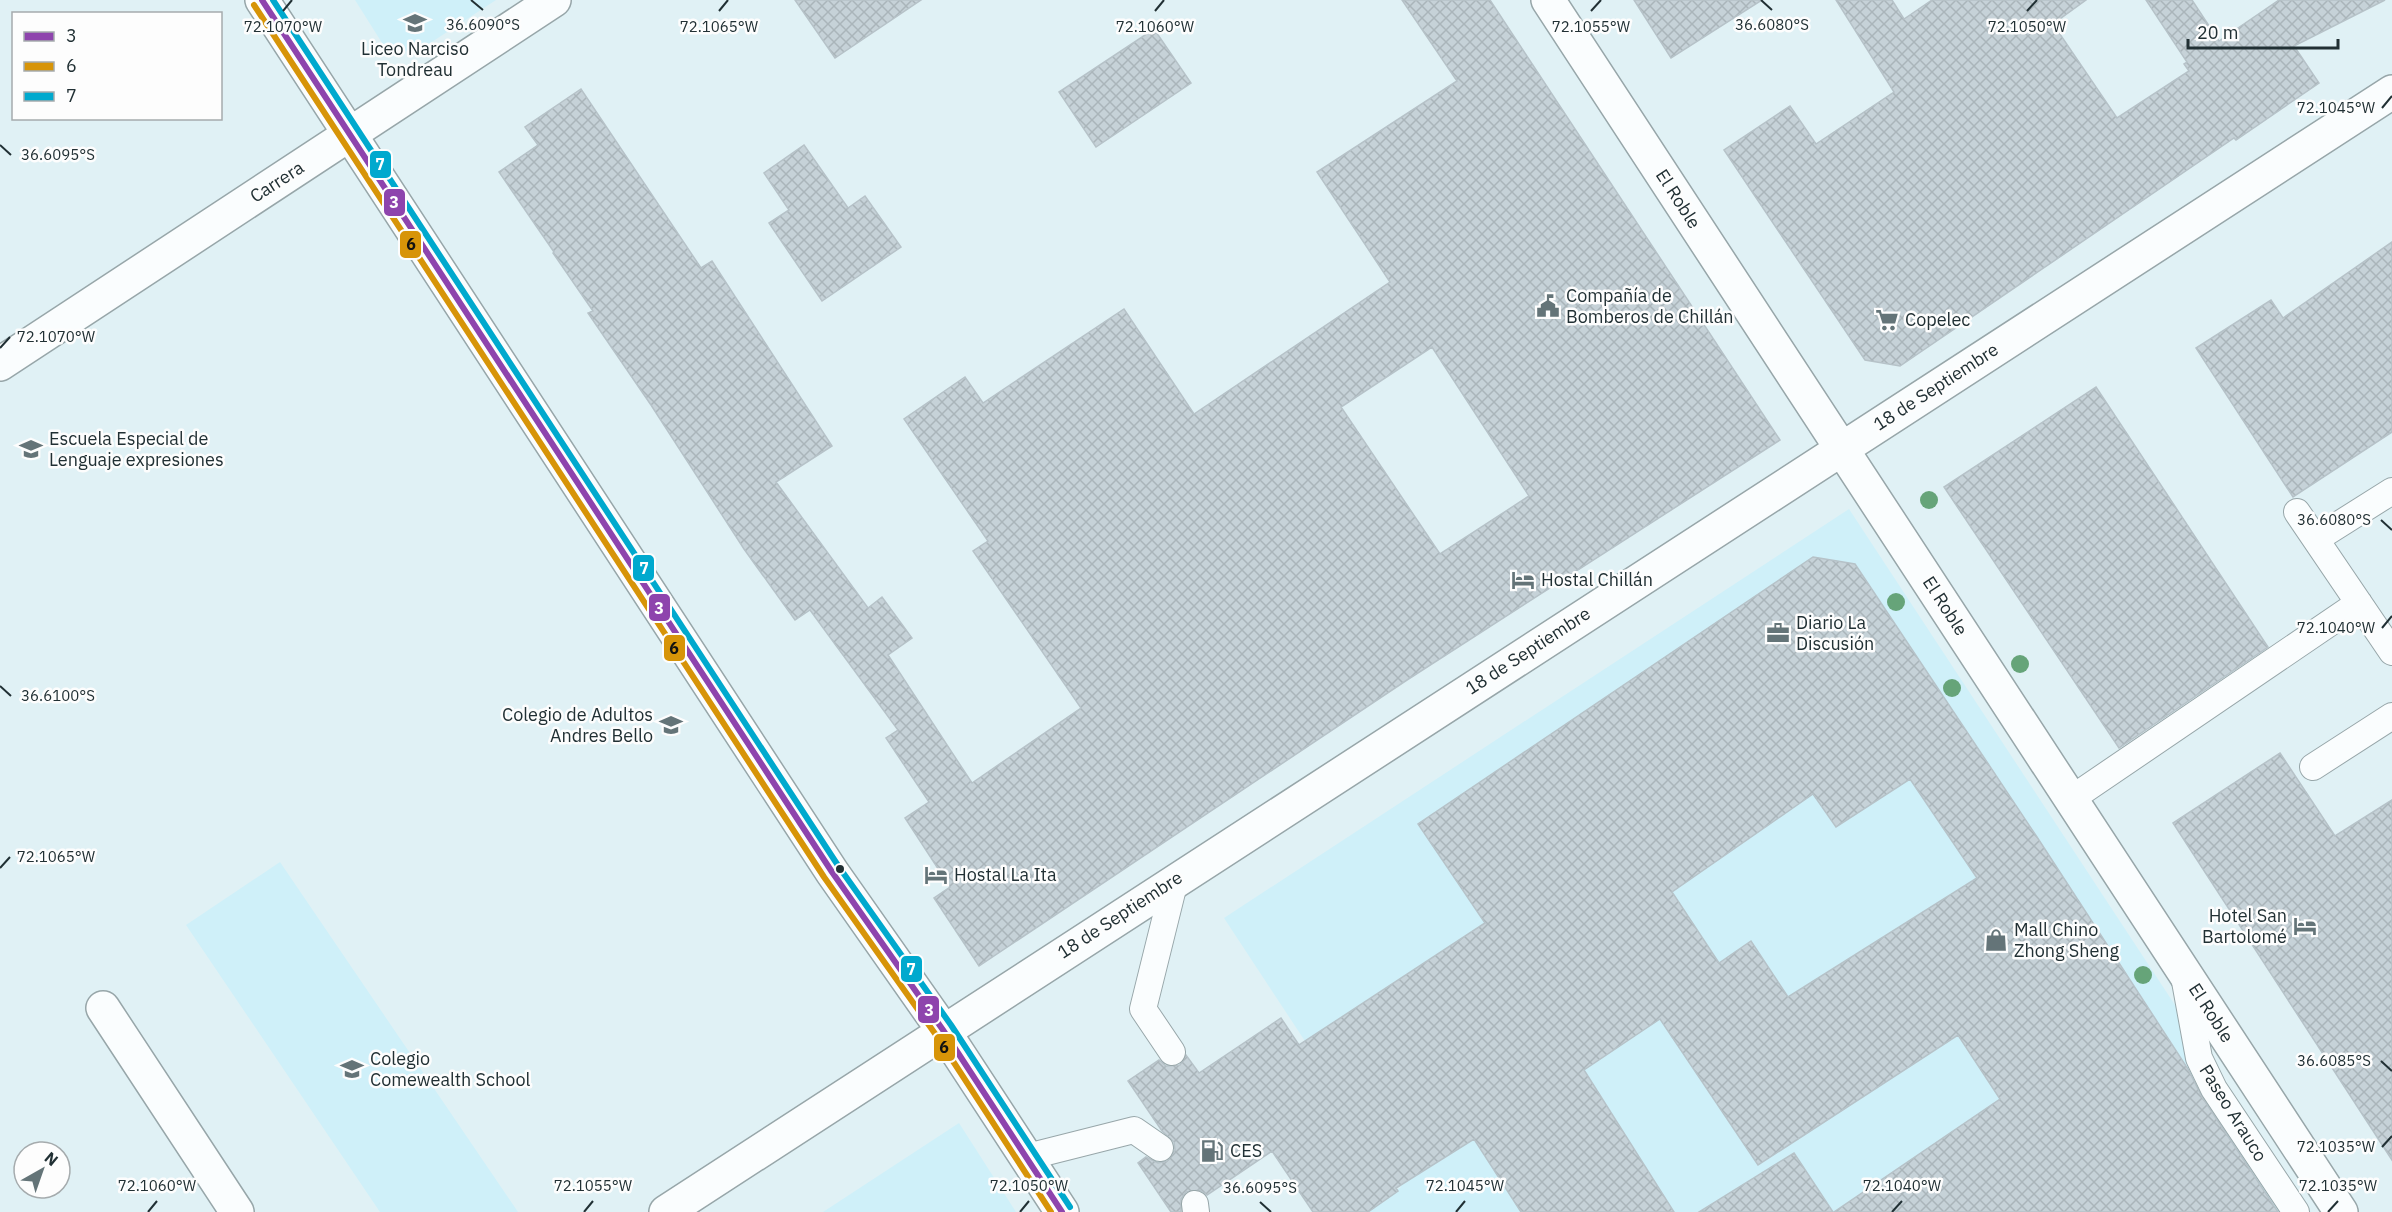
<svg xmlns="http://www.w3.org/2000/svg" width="2392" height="1212" font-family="'IBM Plex Sans',sans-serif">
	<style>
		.built { fill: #cff0f9 }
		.building { fill: url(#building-cross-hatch); stroke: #b6c2c8; stroke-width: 1.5; fill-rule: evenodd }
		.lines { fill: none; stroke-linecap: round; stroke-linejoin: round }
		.service-casing { stroke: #97a6a9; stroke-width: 28 }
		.minor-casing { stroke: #97a6a9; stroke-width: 36 }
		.tertiary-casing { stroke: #97a6a9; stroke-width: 36 }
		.service { stroke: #fafdfe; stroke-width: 26 }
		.minor { stroke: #fafdfe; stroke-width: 33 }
		.tertiary { stroke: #fafdfe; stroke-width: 33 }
		.bus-1-casing { stroke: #fdfdfd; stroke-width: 10 }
		.bus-2-casing { stroke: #fdfdfd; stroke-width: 10 }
		.bus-3-casing { stroke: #fdfdfd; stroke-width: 10 }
		.bus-1 { stroke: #8e44ad; stroke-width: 6 }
		.bus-2 { stroke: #d79408; stroke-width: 6 }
		.bus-3 { stroke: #00a9ce; stroke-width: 6 }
		.tree { fill: #66a479 }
		.ticks { fill: none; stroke: #213034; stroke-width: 2 }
		.bus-dot { fill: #213034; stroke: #fdfdfd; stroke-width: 2 }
		.labels { text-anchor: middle; stroke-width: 5; stroke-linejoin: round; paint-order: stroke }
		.poi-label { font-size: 18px; fill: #213034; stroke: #fdfdfd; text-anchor: start }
		.street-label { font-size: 18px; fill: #213034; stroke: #fdfdfd }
		.ticks-label { font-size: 15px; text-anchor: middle; fill: #213034; stroke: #fdfdfd; stroke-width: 5; stroke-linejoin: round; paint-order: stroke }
		.line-badge { stroke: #fdfdfd; stroke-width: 2 }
		.badge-label { font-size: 16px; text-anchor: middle; font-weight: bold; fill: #fff }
		.pale-badge-label { font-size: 16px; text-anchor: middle; font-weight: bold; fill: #111 }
	</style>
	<defs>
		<pattern id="building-cross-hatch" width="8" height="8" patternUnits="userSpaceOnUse" patternTransform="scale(1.5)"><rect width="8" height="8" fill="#c6d2d8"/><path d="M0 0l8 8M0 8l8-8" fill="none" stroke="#aab5ba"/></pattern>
	</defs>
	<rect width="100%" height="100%" fill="#e0f1f5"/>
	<path class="built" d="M 355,0 L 496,0 L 415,53 L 384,46 Z
		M 1849,509 L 2311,1212 L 1363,1212 L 1401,1187 L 1224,918 Z
		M 280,862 L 518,1212 L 380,1212 L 186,925 Z
		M 959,1123 L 1016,1212 L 823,1212 Z"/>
	<path class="building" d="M 795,0 L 921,0 L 835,58 Z
		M 1402,0 L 1490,0 L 1780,440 L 1407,680 L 979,966 L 934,898 L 950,887 L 905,818 L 929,802 L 886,738 L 898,730 L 810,610 L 795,620 L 744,549 L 651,405 L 588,313 L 593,311 L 553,253 L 554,252 L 499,172 L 538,145 L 525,127 L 581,89 L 701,268 L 712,261 L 832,446 L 776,482 L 868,608 L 882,597 L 912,638 L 888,655 L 972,783 L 1081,708 L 973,551 L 988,541 L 904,419 L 965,377 L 983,403 L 1124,309 L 1194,414 L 1390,282 L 1317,172 L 1457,81 ZM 1432,347 L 1529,496 L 1440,554 L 1341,407 Z
		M 1634,0 L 1762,0 L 1671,58 Z
		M 1836,0 L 1892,0 L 1904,19 L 1932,0 L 2086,0 L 2053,24 L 2117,118 L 2189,71 L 2184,64 L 2187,62 L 2146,0 L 2192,0 L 2219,41 L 2279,0 L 2385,0 L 2294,46 L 2319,83 L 2236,140 L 2234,138 L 1900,366 L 1865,360 L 1724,150 L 1790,106 L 1816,144 L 1894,92 Z
		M 1154,29 L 1191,83 L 1096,147 L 1059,92 Z
		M 804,145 L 848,208 L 865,196 L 901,247 L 822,301 L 769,223 L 789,210 L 764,173 Z
		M 2392,242 L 2392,432 L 2293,497 L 2196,348 L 2271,300 L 2283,318 Z
		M 2096,387 L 2268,647 L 2119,748 L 1944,487 Z
		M 1813,557 L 1855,564 L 2037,837 L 2188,1069 L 2202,1097 L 2278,1212 L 1834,1212 L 2000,1099 L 1958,1035 L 1758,1165 L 1660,1019 L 1584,1070 L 1674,1212 L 1521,1212 L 1474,1139 L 1396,1188 L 1398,1191 L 1368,1212 L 1313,1212 L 1272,1151 L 1207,1195 L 1200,1190 L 1186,1192 L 1181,1199 L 1181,1212 L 1171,1212 L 1138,1163 L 1146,1157 L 1158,1163 L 1167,1161 L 1175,1150 L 1174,1142 L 1162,1131 L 1128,1081 L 1159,1060 L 1166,1066 L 1180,1065 L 1186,1055 L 1199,1073 L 1281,1018 L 1299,1045 L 1485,923 L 1418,824 ZM 1910,779 L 1977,878 L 1788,997 L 1751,941 L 1719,963 L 1672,892 L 1813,794 L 1836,827 Z
		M 2280,753 L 2335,836 L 2392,800 L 2392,1160 L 2173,823 Z
		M 1794,1153 L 1833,1212 L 1699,1212 Z"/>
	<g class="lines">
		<g class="service-casing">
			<path id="service" d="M 2297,512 L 2392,652
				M 2316,539 L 2392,491
				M 2313,767 L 2392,716
				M 2071,799 L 2359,603
				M 2184,976 L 2199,1058 L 2214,1089 L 2296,1212
				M 1172,1052 L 1143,1009 L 1175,880
				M 1027,1157 L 1134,1130 L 1160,1148
				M 1195,1204 L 1196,1212"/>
		</g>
		<g class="minor-casing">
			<path id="minor" d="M 103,1008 L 237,1212"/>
		</g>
		<g class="tertiary-casing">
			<path id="tertiary" d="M 262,0 L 832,872 L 943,1030 L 1062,1212
				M 1548,0 L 2341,1212
				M 0,364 L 554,0
				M 666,1212 L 2392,92"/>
		</g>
		<use href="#service" class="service"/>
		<use href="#minor" class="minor"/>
		<use href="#tertiary" class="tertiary"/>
		<g class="bus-1-casing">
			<path id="bus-1" d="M 262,0 L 832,872 L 943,1030 L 1062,1212"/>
		</g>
		<g class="bus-2-casing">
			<path id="bus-2" d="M 254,5 L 824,877 L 936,1035 L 1051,1212"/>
		</g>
		<g class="bus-3-casing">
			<path id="bus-3" d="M 273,0 L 839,867 L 951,1025 L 1070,1207"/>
		</g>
		<use href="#bus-1" class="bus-1"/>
		<use href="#bus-2" class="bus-2"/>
		<use href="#bus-3" class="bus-3"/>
	</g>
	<g class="tree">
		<circle cx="1929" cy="500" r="9"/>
		<circle cx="1896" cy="602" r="9"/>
		<circle cx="2020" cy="664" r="9"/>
		<circle cx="1952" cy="688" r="9"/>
		<circle cx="2143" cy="975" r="9"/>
	</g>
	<path class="ticks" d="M 471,0 L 483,10M 1761,0 L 1772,10M 283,11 L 292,0M 719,11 L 728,0M 1155,11 L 1164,0M 1591,11 L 1601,0M 2027,11 L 2037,0M 2382,108 L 2392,96M 0,145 L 11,155M 0,348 L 10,337M 2381,520 L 2392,530M 2382,628 L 2392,616M 0,686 L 11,696M 0,868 L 10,857M 2381,1061 L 2392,1071M 2382,1147 L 2392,1136M 1260,1202 L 1271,1212M 148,1212 L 157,1201M 584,1212 L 593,1201M 1020,1212 L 1029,1201M 1456,1212 L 1465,1201M 1892,1212 L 1902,1201M 2328,1212 L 2338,1201"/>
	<defs>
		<g id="school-bare" transform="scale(1.8)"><path d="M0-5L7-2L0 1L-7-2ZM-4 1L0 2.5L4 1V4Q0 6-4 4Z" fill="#647478" stroke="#fdfdfd" stroke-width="2.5" paint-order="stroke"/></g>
		<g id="civic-bare" transform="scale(1.8)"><path d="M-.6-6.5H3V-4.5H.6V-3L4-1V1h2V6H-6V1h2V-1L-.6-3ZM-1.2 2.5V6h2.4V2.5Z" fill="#647478" stroke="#fdfdfd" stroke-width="2.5" paint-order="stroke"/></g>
		<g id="supermarket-bare" transform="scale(1.8)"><path d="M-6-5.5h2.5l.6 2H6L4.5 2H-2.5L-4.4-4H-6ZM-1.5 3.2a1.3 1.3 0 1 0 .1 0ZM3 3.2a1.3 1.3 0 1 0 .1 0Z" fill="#647478" stroke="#fdfdfd" stroke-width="2.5" paint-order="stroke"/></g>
		<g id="hotel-bare" transform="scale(1.8)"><path d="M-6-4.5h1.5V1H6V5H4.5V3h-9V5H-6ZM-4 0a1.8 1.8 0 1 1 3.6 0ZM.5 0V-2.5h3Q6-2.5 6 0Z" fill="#647478" stroke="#fdfdfd" stroke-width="2.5" paint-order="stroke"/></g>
		<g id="office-bare" transform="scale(1.8)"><path d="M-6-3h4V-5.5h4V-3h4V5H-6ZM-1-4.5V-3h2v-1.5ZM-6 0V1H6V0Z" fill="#647478" stroke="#fdfdfd" stroke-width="2.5" paint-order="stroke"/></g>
		<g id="shop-bare" transform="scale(1.8)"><path d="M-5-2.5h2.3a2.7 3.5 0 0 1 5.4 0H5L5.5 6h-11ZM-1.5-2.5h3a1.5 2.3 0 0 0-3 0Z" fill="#647478" stroke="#fdfdfd" stroke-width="2.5" paint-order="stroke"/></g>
		<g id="fuel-bare" transform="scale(1.8)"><path d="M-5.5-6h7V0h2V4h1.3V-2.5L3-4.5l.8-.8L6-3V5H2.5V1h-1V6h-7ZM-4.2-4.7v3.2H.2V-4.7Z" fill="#647478" stroke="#fdfdfd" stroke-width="2.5" paint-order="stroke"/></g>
	</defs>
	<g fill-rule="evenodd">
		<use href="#school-bare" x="415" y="23"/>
		<use href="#civic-bare" x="1548" y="306"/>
		<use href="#supermarket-bare" x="1887" y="320"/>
		<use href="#school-bare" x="31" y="449"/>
		<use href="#hotel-bare" x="1523" y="580"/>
		<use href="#office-bare" x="1778" y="633"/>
		<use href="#school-bare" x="671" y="725"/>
		<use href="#hotel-bare" x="936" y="875"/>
		<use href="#hotel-bare" x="2305" y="926"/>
		<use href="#shop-bare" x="1996" y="940"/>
		<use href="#school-bare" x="352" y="1069"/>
		<use href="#fuel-bare" x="1212" y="1151"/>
	</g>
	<circle class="bus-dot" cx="840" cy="869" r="5"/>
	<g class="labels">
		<g class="poi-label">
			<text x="415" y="55" text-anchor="middle">Liceo Narciso<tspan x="415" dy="21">Tondreau</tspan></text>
			<text x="1566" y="302">Compañía de<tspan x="1566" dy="21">Bomberos de Chillán</tspan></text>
			<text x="1905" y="326">Copelec</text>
			<text x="49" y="445">Escuela Especial de<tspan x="49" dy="21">Lenguaje expresiones</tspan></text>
			<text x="1541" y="586">Hostal Chillán</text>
			<text x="1796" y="629">Diario La<tspan x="1796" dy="21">Discusión</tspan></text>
			<text x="653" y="721" text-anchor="end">Colegio de Adultos<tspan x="653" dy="21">Andres Bello</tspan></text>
			<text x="954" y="881">Hostal La Ita</text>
			<text x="2287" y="922" text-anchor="end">Hotel San<tspan x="2287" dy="21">Bartolomé</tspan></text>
			<text x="2014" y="936">Mall Chino<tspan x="2014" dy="21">Zhong Sheng</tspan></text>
			<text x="370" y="1065">Colegio<tspan x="370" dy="21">Comewealth School</tspan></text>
			<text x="1230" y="1157">CES</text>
		</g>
		<g class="street-label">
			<text transform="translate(277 182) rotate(-33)" y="6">Carrera</text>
			<text transform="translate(1678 199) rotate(57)" y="6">El Roble</text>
			<text transform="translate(1936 387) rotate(-33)" y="6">18 de Septiembre</text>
			<text transform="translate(1945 606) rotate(57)" y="6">El Roble</text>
			<text transform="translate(1528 651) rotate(-33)" y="6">18 de Septiembre</text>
			<text transform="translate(1120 915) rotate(-33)" y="6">18 de Septiembre</text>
			<text transform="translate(2211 1013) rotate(57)" y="6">El Roble</text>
			<text transform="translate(2233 1113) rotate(58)" y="6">Paseo Arauco</text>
		</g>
	</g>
	<g class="ticks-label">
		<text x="483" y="30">36.6090°S</text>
		<text x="1772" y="30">36.6080°S</text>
		<text x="283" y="32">72.1070°W</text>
		<text x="719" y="32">72.1065°W</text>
		<text x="1155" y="32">72.1060°W</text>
		<text x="1591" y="32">72.1055°W</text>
		<text x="2027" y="32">72.1050°W</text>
		<text x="2336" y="113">72.1045°W</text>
		<text x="58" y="160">36.6095°S</text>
		<text x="56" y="342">72.1070°W</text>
		<text x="2334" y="525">36.6080°S</text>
		<text x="2336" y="633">72.1040°W</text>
		<text x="58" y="701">36.6100°S</text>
		<text x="56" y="862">72.1065°W</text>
		<text x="2334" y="1066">36.6085°S</text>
		<text x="2336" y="1152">72.1035°W</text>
		<text x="157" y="1191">72.1060°W</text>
		<text x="593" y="1191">72.1055°W</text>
		<text x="1029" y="1191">72.1050°W</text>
		<text x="1465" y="1191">72.1045°W</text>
		<text x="1902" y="1191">72.1040°W</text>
		<text x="2338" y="1191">72.1035°W</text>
		<text x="1260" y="1193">36.6095°S</text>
	</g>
	<g class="line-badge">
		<rect x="369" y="150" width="23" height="29" rx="6" fill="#00a9ce"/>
		<rect x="383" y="188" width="23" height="29" rx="6" fill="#8e44ad"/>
		<rect x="399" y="230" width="23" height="29" rx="6" fill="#d79408"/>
		<rect x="632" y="554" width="23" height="28" rx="6" fill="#00a9ce"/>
		<rect x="648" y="593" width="23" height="29" rx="6" fill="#8e44ad"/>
		<rect x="663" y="634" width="23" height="28" rx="6" fill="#d79408"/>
		<rect x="900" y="955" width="23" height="28" rx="6" fill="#00a9ce"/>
		<rect x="917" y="995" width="23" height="29" rx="6" fill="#8e44ad"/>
		<rect x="933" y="1033" width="23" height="29" rx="6" fill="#d79408"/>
	</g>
	<g class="badge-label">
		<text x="380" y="170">7</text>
		<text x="394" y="208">3</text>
		<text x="644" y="574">7</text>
		<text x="659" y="614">3</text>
		<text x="911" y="975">7</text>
		<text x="929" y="1016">3</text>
	</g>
	<g class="pale-badge-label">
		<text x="411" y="250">6</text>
		<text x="674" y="654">6</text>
		<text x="944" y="1053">6</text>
	</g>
	<rect x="12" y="12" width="210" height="108" fill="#fdfdfd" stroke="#a5abad" stroke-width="1.5"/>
	<rect x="24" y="32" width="30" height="9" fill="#8e44ad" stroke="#a5abad" stroke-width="1.5"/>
	<text x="66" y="42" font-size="18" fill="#213034">3</text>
	<rect x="24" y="62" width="30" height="9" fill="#d79408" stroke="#a5abad" stroke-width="1.5"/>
	<text x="66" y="72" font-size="18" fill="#213034">6</text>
	<rect x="24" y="92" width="30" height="9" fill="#00a9ce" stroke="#a5abad" stroke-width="1.5"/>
	<text x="66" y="102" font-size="18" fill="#213034">7</text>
	<g transform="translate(42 1170) rotate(40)"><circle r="28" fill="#fdfdfd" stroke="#a5abad" stroke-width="1.5"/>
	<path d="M0-4.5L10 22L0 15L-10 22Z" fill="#647478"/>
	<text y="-9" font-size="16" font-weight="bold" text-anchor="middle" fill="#213034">N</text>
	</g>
	<path d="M2188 39v9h150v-9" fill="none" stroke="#213034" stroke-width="3"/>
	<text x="2197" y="39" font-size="18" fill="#213034" stroke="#fdfdfd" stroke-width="4.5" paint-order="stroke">20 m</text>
</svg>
